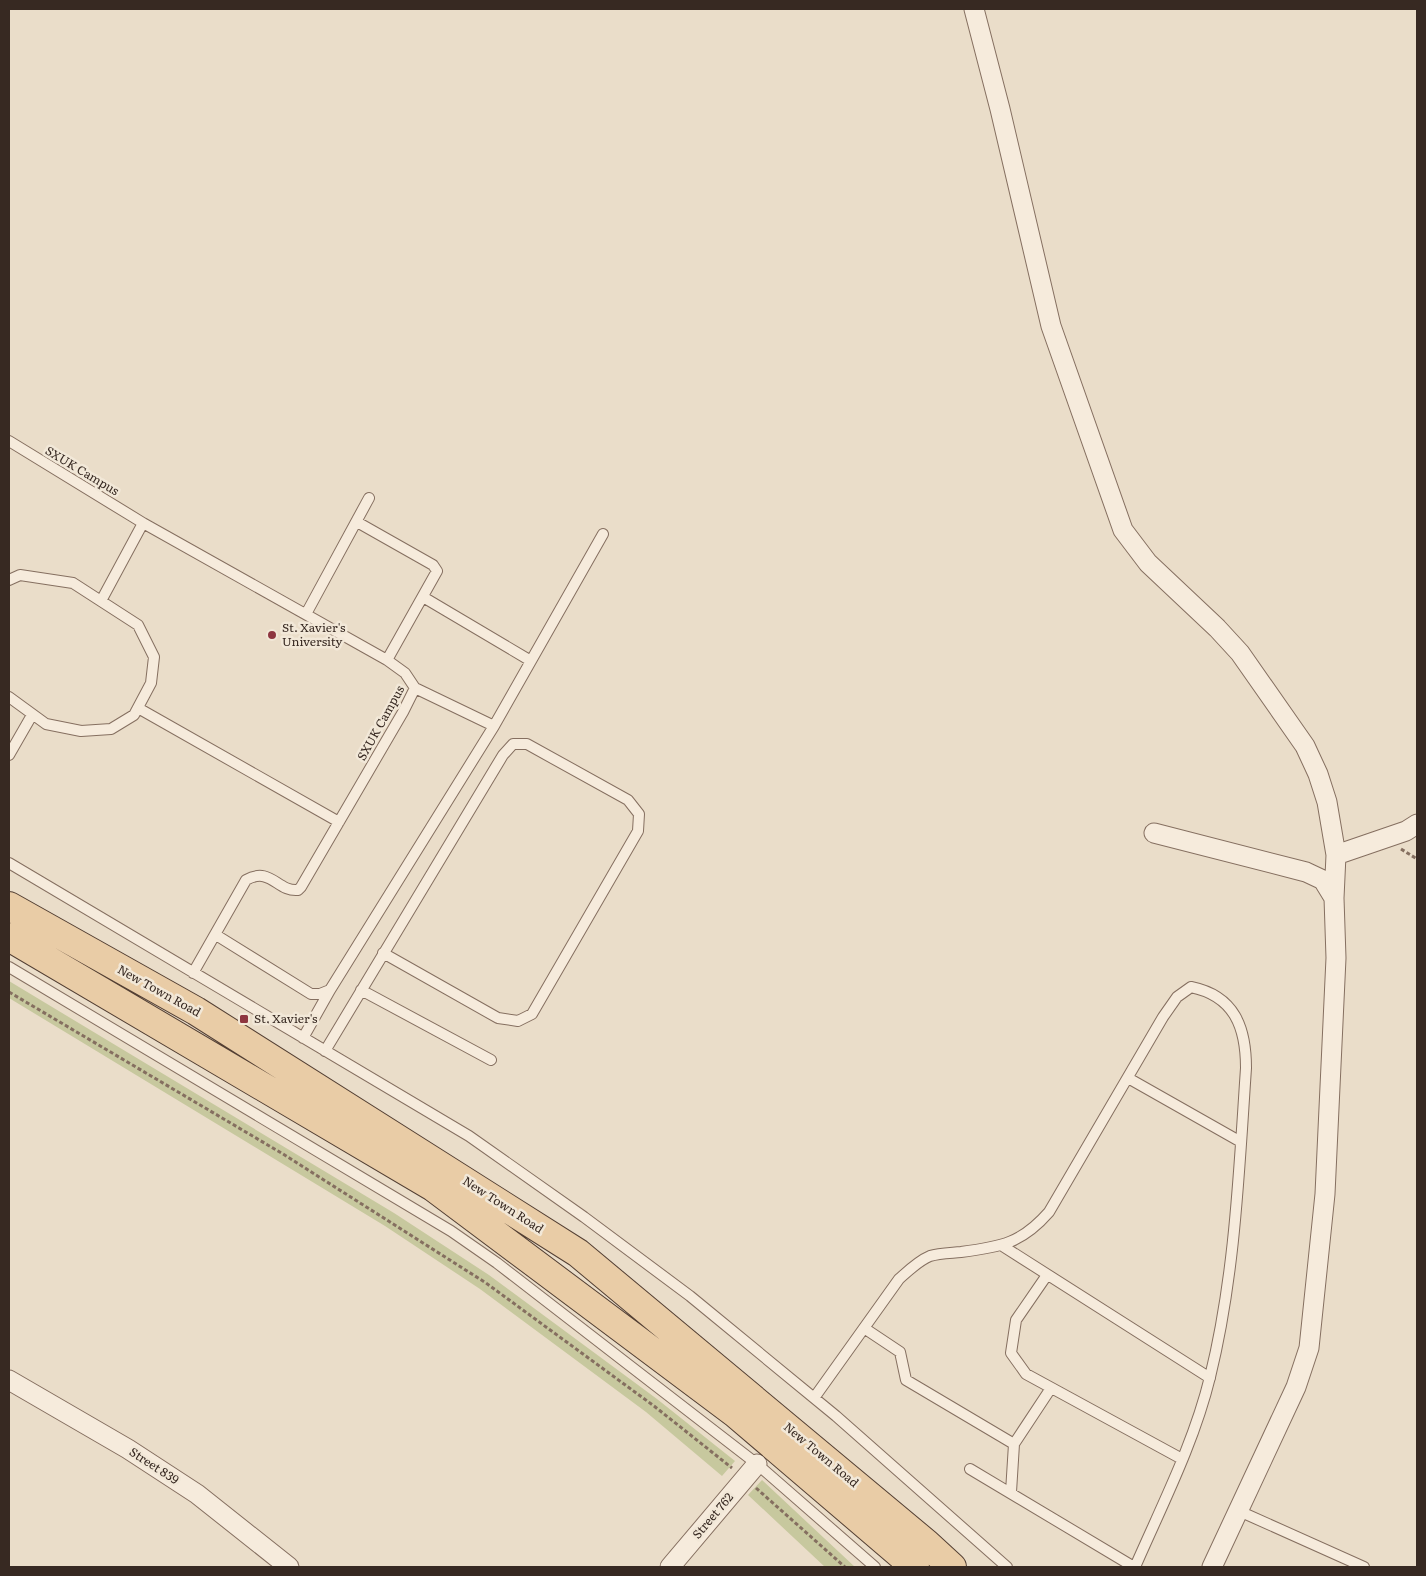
<svg xmlns="http://www.w3.org/2000/svg" width="1426" height="1576" font-family="Literata,serif">
	<style>
		.green { fill: #c7c89e }
		.lines { fill: none; stroke-linecap: round; stroke-linejoin: round }
		.service-casing { stroke: #856f60; stroke-width: 12 }
		.minor-casing { stroke: #856f60; stroke-width: 21 }
		.primary-casing { stroke: #533f33; stroke-width: 30 }
		.path { stroke: #856f60; stroke-width: 3; stroke-dasharray: 4 2.5; stroke-linecap: butt }
		.service { stroke: #f6ebdc; stroke-width: 10 }
		.minor { stroke: #f6ebdc; stroke-width: 19 }
		.primary { stroke: #e9cca6; stroke-width: 28 }
		.poi-dot { fill: #8e3640; stroke: #f2e8d8; stroke-width: 2 }
		.labels { text-anchor: middle; stroke-width: 5; stroke-linejoin: round; paint-order: stroke }
		.street-label { font-size: 12px; fill: #372922; stroke: #f2e8d8 }
		.poi-label { font-size: 12px; fill: #372922; stroke: #f2e8d8; text-anchor: start }
	</style>
	<rect width="100%" height="100%" fill="#eaddc9"/>
	<path class="green" d="M 9,981 L 394,1213 L 489,1275 L 657,1399 L 735,1461 L 722,1476 L 646,1412 L 480,1289 L 385,1226 L 9,998 Z
		M 762,1480 L 855,1567 L 825,1567 L 748,1495 Z"/>
	<g class="lines">
		<g class="service-casing">
			<path id="service" d="M 9,441 L 143,523 L 101,601
				M 357,522 L 433,565 L 437,571 L 387,660
				M 143,523 L 387,660 L 405,673 L 415,688 L 403,712 L 301,887 L 298,890 C 277,892 271,866 246,880 L 193,973
				M 9,580 L 20,575 L 73,583 L 138,625 L 154,657 L 151,683 L 134,715 L 111,729 L 81,731 L 46,724 L 9,697
				M 423,597 L 531,661
				M 306,614 L 369,498
				M 415,688 L 494,726
				M 138,708 L 339,822
				M 9,755 L 32,715
				M 9,863 L 469,1136 L 584,1217 L 690,1296 L 836,1416 L 1007,1567
				M 216,935 L 311,994 L 320,994 L 330,990 L 494,726 L 603,534
				M 9,967 L 451,1231 L 497,1263 L 757,1464 L 875,1567
				M 361,990 L 491,1060
				M 303,1038 L 330,990
				M 325,1051 L 503,755 L 513,744 L 527,744 L 628,800 L 639,814 L 638,831 L 532,1014 L 518,1021 L 498,1018 L 383,953
				M 1128,1078 L 1241,1142
				M 1001,1245 L 1210,1378
				M 1047,1275 L 1016,1320 L 1011,1353 L 1026,1374 L 1182,1459
				M 864,1328 L 900,1352 L 906,1380 L 1014,1444
				M 814,1398 L 899,1279 C 908,1271 918,1261 930,1256 C 939,1253 951,1253 961,1252 C 1001,1247 1022,1243 1049,1212 L 1163,1017 L 1177,997 L 1191,987 C 1235,996 1246,1028 1246,1068 C 1239,1171 1235,1276 1210,1377 C 1194,1443 1162,1505 1135,1567
				M 970,1469 L 1134,1567
				M 1011,1492 L 1014,1444 L 1051,1388
				M 1239,1511 L 1364,1567"/>
		</g>
		<g class="minor-casing">
			<path id="minor" d="M 974,9 L 1000,109 L 1051,326 L 1123,530 L 1148,563 L 1217,628 L 1240,653 L 1305,746 L 1318,774 L 1327,802 L 1336,855 L 1334,898
				M 1154,833 L 1306,872 L 1323,880 L 1334,898 L 1336,958 L 1325,1194 L 1309,1348 L 1296,1387 L 1212,1567
				M 1336,855 L 1406,831 L 1417,824
				M 9,1380 L 128,1449 L 197,1494 L 289,1567
				M 670,1567 L 757,1464"/>
		</g>
		<g class="primary-casing">
			<path id="primary" d="M 9,906 L 196,1011 L 578,1253 L 927,1544 L 952,1567
				M 9,937 L 433,1187 L 736,1414 L 915,1567"/>
		</g>
		<path class="path" d="M 1401,849 L 1417,859
			M 9,992 L 283,1154 L 486,1283 L 654,1406 L 732,1468
			M 756,1488 L 845,1567"/>
		<use href="#service" class="service"/>
		<use href="#minor" class="minor"/>
		<use href="#primary" class="primary"/>
	</g>
	<g class="poi-dot">
		<circle cx="272" cy="635" r="5"/>
		<rect x="239" y="1014" width="10" height="10" rx="2.5"/>
	</g>
	<g class="labels">
		<g class="street-label">
			<text transform="translate(82 471) rotate(31)" y="4">SXUK Campus</text>
			<text transform="translate(381 723) rotate(-61)" y="4">SXUK Campus</text>
			<text transform="translate(159 991) rotate(29)" y="4">New Town Road</text>
			<text transform="translate(503 1205) rotate(33)" y="4">New Town Road</text>
			<text transform="translate(821 1455) rotate(40)" y="4">New Town Road</text>
			<text transform="translate(154 1466) rotate(33)" y="4">Street 839</text>
			<text transform="translate(713 1516) rotate(-50)" y="4">Street 762</text>
		</g>
		<g class="poi-label">
			<text x="282" y="632">St. Xavier's<tspan x="282" dy="14">University</tspan></text>
			<text x="254" y="1023">St. Xavier's</text>
		</g>
	</g>
	<rect width="1426" height="1576" fill="none" stroke="#372922" stroke-width="20"/>
</svg>
